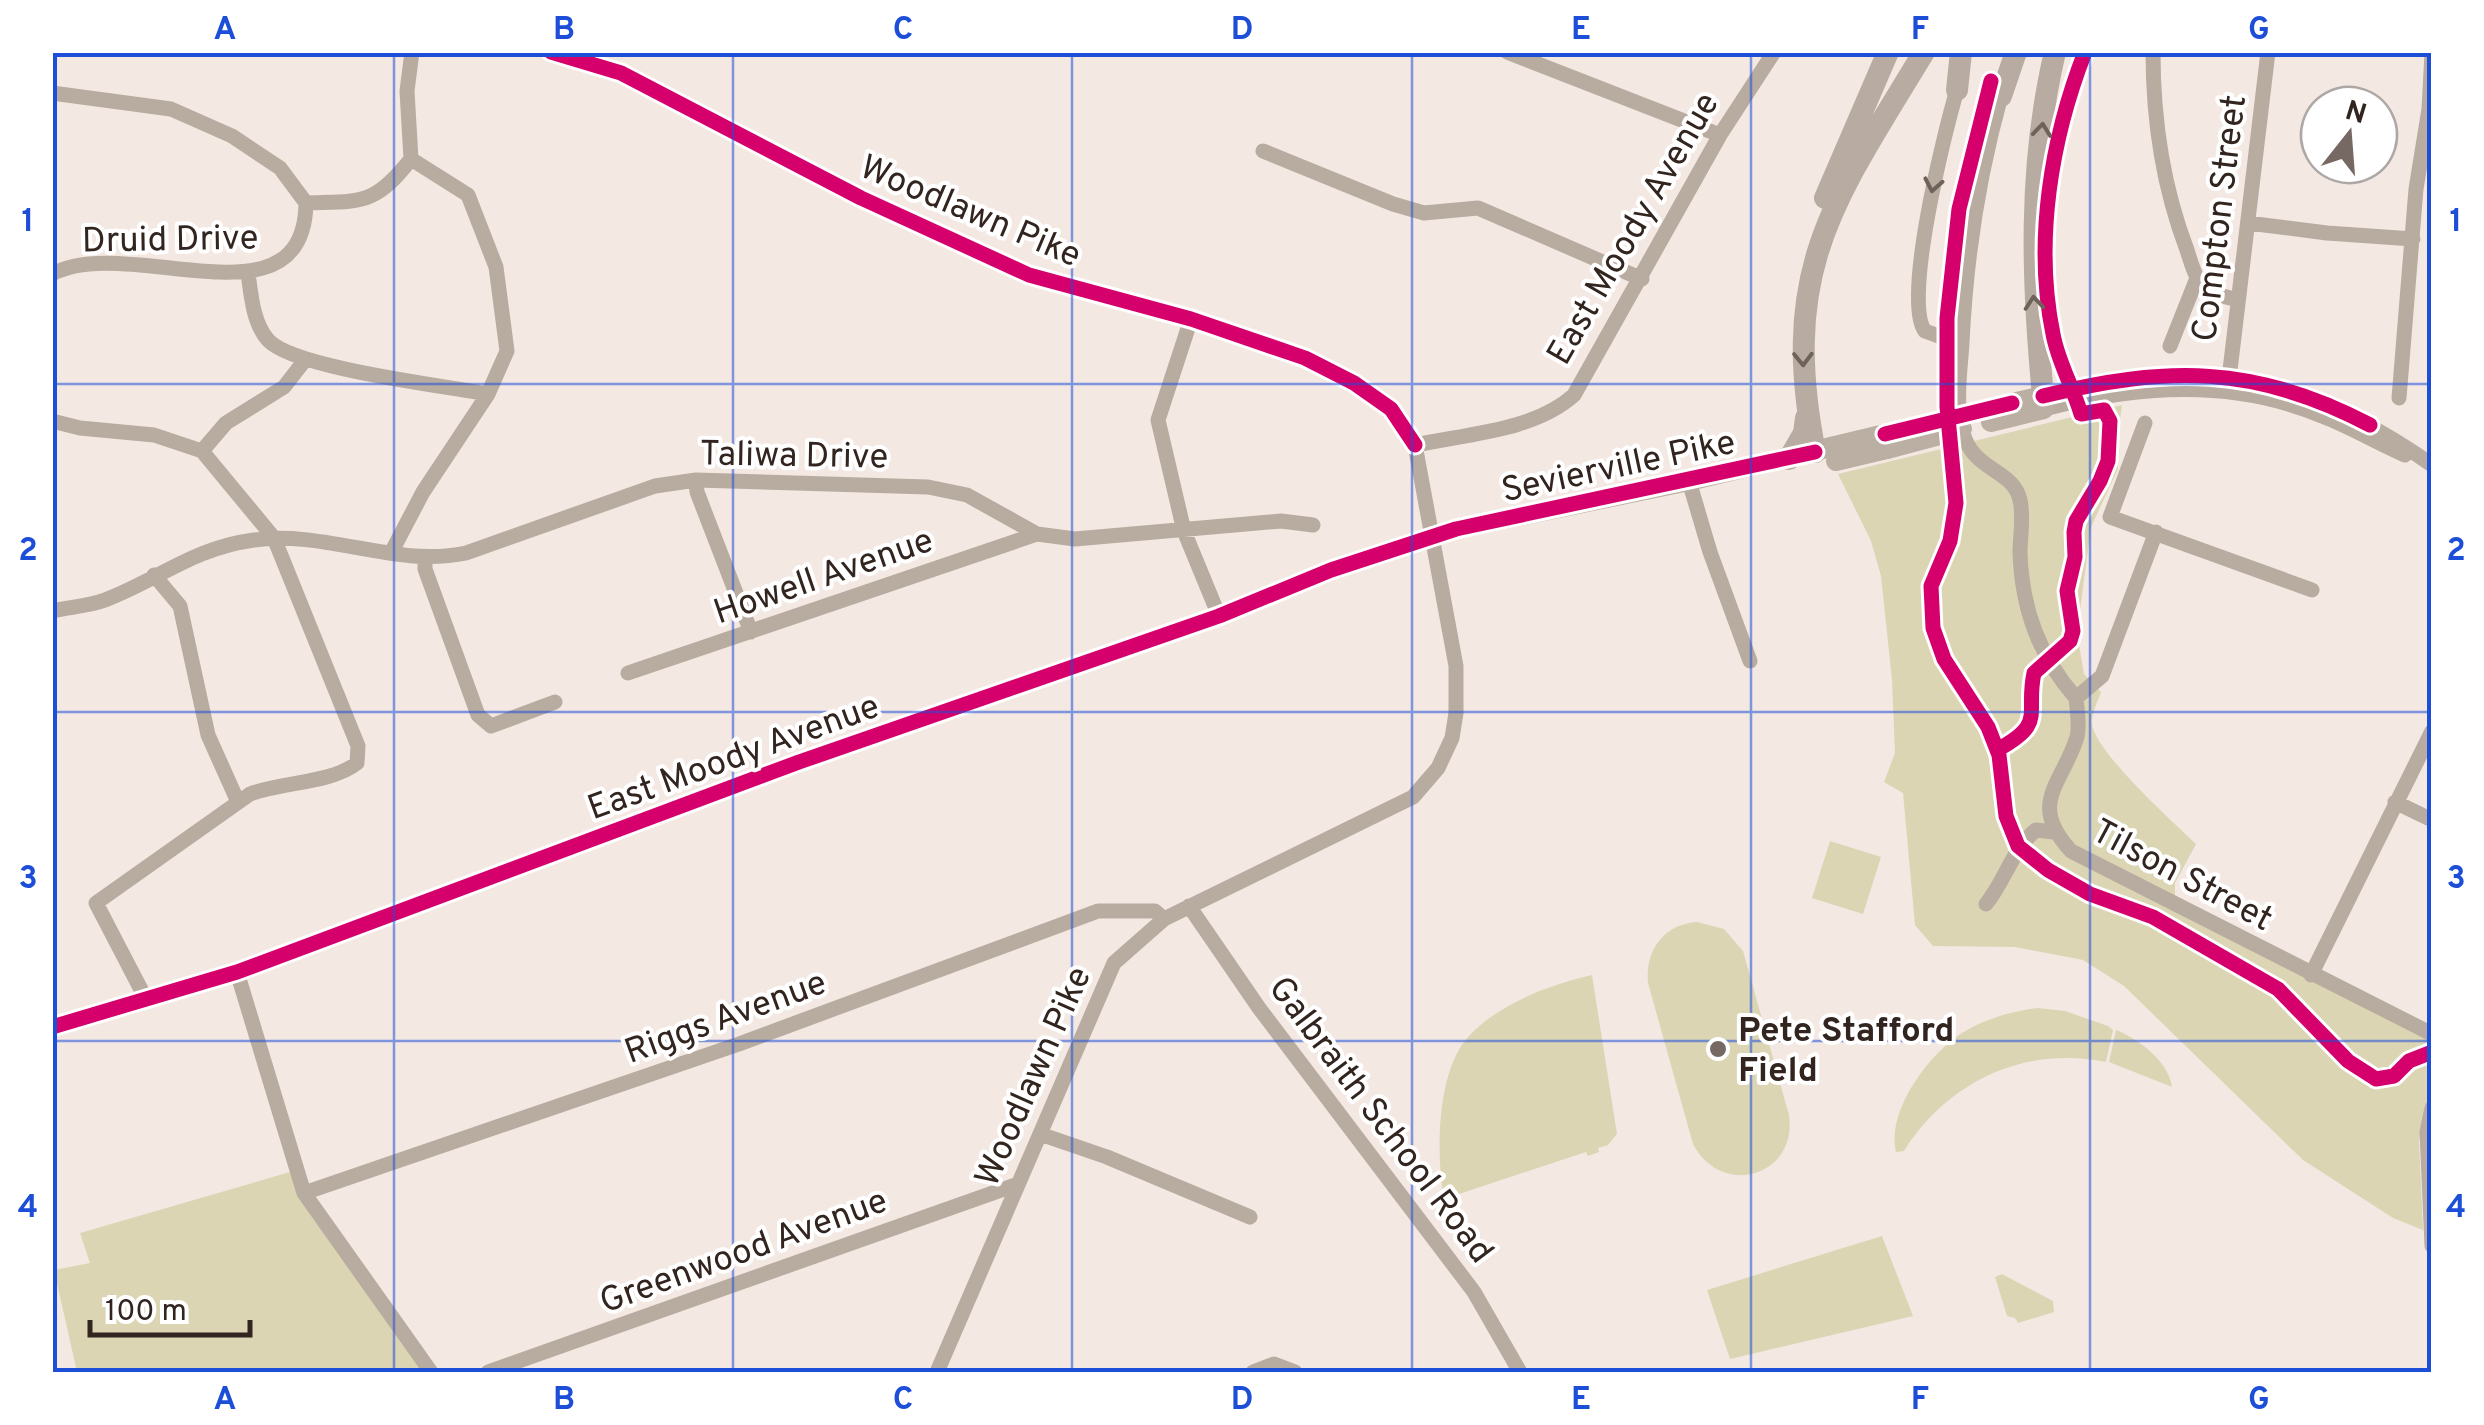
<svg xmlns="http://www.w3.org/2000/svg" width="2484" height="1425" font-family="Overpass,sans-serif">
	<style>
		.green { fill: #dcd5b4 }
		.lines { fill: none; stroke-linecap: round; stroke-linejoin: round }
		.minor { stroke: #b8aca1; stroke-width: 15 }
		.major { stroke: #bbafa4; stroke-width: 20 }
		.highway { stroke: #b8aca2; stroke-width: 22 }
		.major-bridge { stroke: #bbafa4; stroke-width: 20 }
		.cycleway-casing { stroke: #fff; stroke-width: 21 }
		.cycleway { stroke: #d6006c; stroke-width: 15 }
		.oneway { stroke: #6e625a }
		.grid { fill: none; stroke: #1d4ed8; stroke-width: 2.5; stroke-opacity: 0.55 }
		.poi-dot { fill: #766964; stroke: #fff; stroke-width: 4 }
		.labels { text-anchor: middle; stroke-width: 8; stroke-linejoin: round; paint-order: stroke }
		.street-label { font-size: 35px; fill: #32251f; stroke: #fff }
		.poi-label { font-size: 35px; font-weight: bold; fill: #32251f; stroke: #fff; text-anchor: start }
		.neatline { fill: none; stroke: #1d4ed8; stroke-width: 4 }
		.grid-label { font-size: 32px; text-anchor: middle; font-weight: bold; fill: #1d4ed8 }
	</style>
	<rect width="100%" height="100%" fill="#f4e8e3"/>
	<path class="green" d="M 2122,405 L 2117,442 L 2118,469 L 2091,527 L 2077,633 L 2084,674 L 2101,692 C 2098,701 2091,714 2092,723 C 2093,750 2173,822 2196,844 L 2175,883 L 2175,897 L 2431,1029 L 2431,1092 L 2419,1140 L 2423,1230 L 2393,1218 L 2303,1160 L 2124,986 L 2083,960 L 2015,947 L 1933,946 L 1915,925 L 1903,793 L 1884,782 L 1895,753 L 1892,680 L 1881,576 L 1871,541 L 1838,474 Z
		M 1830,841 L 1881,857 L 1863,914 L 1812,898 Z
		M 1697,922 L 1724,929 L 1743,951 L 1789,1115 C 1798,1176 1722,1199 1693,1144 L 1648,983 C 1645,950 1664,924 1697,922 Z
		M 1592,975 L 1617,1134 L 1608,1145 L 1598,1148 L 1599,1152 L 1588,1156 L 1586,1152 L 1444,1199 C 1436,1155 1436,1071 1469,1036 C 1500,1003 1549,985 1592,975 Z
		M 2038,1008 L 2065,1011 L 2108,1026 L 2113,1030 L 2106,1062 C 2025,1045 1947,1082 1904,1151 L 1896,1152 C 1886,1111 1929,1054 1962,1033 C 1984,1019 2012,1011 2038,1008 Z
		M 2116,1030 C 2139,1039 2169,1062 2172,1087 L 2109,1062 Z
		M 297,1170 L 431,1372 L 77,1372 L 54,1270 L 90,1263 L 80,1233 Z
		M 1882,1236 L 1913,1316 L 1730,1359 L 1707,1290 Z
		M 2002,1274 L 2053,1301 L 2054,1312 L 2018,1323 L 2015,1318 L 2007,1316 L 1995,1277 Z"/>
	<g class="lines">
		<path class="minor" d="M 551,52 L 621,73 L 861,198 L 1029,275 L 1191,319 L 1305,358 L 1354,383 L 1391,409 L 1415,445 L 1456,666 L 1456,713 L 1452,738 L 1438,768 L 1413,797 L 1164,919 L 1114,963 L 937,1372
			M 1507,52 L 1720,135
			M 2153,52 C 2153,119 2163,187 2187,250 C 2190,259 2193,271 2198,279 C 2208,293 2222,296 2238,300
			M 1957,90 C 1945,130 1902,302 1925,331 L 1952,341 L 1960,359
			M 52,93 L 171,109 L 232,136 L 280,168 L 306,203 C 362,201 374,206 411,159
			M 2001,96 C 1978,178 1966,258 1962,343 C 1960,373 1955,404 1963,433 C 1974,472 2013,469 2020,500 C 2024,518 2020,535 2020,553 C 2022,609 2039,656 2076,698 C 2077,710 2080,725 2077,737 C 2062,785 2027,803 2071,851 L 2432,1034
			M 1263,151 L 1393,204 L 1424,213 L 1478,208 L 1642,279
			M 2248,223 L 2327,233 L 2413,239
			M 248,273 C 251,295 253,323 268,340 C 293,368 445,386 488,394
			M 52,274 C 129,233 304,332 306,203
			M 1191,319 L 1158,420 L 1184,531 L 1219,616
			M 2170,346 L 2197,278
			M 2228,387 L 2268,52
			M 2043,396 C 2083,386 2123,376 2165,374 C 2262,369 2354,410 2432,465
			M 2399,398 L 2416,189 L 2429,109 L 2432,53
			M 2044,409 C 2137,386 2231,378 2322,416 C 2351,427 2377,443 2405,455
			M 52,421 L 80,428 L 154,435 L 202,451
			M 2145,423 L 2110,517 L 2312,590
			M 1415,445 C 1467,434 1534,431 1574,395 L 1720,135 L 1774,52
			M 202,451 L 226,423 L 284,387 L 305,360
			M 696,480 L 697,492 L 751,632
			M 1689,481 L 1710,552 L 1750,661
			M 391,553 L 423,492 L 488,394 L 507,351 L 496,267 L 468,195 L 411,159 L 407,91 L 412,52
			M 425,559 L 425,569 L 478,715 L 491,726 L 555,702
			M 154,575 L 180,606 L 208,735 L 238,802
			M 52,611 C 69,607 89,606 105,600 C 158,580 193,548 254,540 C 326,530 395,568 466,553 L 655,486 L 696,480 L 928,487 L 967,495 L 1037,534 L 1075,539 L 1281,521 L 1313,525
			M 628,673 L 1037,534
			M 2076,698 L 2102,676 L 2156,532
			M 2395,802 L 2432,820
			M 1986,904 C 2005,881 2013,848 2036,830 L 2054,832
			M 1189,906 L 1259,1008 L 1474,1292 L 1520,1372
			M 237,972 L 304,1193 L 431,1372
			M 2311,975 L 2432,731
			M 147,1001 L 96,903 L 250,794 C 283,782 332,783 357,763 L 358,746 L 274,538 L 202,451
			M 2432,1108 L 2427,1132 L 2432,1246
			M 1040,1134 L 1107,1157 L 1250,1217
			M 304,1193 L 739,1044 L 1098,911 L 1155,911 L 1164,919
			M 488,1372 L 1018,1184
			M 1253,1372 L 1274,1364 L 1295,1372"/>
		<path class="major" d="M 1991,422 L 2044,409 L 2043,396 L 2012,403
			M 1836,461 L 1887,449
			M 52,1027 L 237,972 L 799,762 L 1219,616 L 1331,570 L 1456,529 L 1689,481 L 1885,434"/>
		<path class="highway" d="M 1957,90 L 1961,52
			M 2001,96 L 2016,52
			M 1825,198 L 1888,52
			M 2043,396 C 2032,281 2028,166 2055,52
			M 1815,452 C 1779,269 1833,202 1924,52
			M 1789,459 L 1804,433 L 1806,418"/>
		<path class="major-bridge" d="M 1885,434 L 2012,403
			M 1887,449 L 1962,429"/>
		<g class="cycleway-casing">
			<path id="cycleway" d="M 551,52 L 621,73 L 861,198 L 1029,275 L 1191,319 L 1305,358 L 1354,383 L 1391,409 L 1415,445
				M 1991,81 L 1959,209 L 1947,318 L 1947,407 L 1956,503 L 1950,541 L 1931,586 L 1933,628 L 1944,659 L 1988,727 L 1999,755 L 2006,816 L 2018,846 L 2048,870 L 2090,894 L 2153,917 L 2278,989 L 2348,1061 L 2376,1079 L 2394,1076 L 2409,1061 L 2432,1052
				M 2043,396 C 2167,366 2254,364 2370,425
				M 1885,434 L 2012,403
				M 1997,750 C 2047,723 2025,715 2034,673 L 2070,641 L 2073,631 L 2067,591 L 2075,557 L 2074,532 L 2076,521 L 2100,481 L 2108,461 L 2110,421 L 2104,410 L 2081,414 C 2073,387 2058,362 2053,334 C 2034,242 2051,139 2085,52
				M 52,1027 L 237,972 L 799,762 L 1219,616 L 1331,570 L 1456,529 L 1815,452"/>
		</g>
		<use href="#cycleway" class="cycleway"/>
	</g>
	<defs><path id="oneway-chevron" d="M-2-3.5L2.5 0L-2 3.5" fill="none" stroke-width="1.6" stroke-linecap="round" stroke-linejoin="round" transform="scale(2.5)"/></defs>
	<g class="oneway">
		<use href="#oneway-chevron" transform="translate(2042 130) rotate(-84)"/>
		<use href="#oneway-chevron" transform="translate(1933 185) rotate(101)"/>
		<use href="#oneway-chevron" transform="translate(2034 303) rotate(-95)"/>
		<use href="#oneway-chevron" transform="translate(1803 359) rotate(89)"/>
	</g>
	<path class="grid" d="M 394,52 L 394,1372M 733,52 L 733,1372M 1072,52 L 1072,1372M 1412,52 L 1412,1372M 1751,52 L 1751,1372M 2090,52 L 2090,1372M 52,384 L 2432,384M 52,712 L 2432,712M 52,1041 L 2432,1041"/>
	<circle class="poi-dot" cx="1718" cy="1049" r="10"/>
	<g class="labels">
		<g class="street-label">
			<text transform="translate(971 210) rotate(23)" y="12">Woodlawn Pike</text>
			<text transform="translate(2218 218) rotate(-83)" y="12">Compton Street</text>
			<text transform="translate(1632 228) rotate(-60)" y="12">East Moody Avenue</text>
			<text transform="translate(170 238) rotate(-1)" y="12">Druid Drive</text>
			<text transform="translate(794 454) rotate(1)" y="12">Taliwa Drive</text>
			<text transform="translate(1618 465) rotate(-12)" y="12">Sevierville Pike</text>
			<text transform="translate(823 575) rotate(-19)" y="12">Howell Avenue</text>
			<text transform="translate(733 756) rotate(-20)" y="12">East Moody Avenue</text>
			<text transform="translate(2183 874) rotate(28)" y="12">Tilson Street</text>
			<text transform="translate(725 1016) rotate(-20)" y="12">Riggs Avenue</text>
			<text transform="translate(1032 1076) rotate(-66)" y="12">Woodlawn Pike</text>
			<text transform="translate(1382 1119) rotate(53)" y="12">Galbraith School Road</text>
			<text transform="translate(743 1250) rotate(-20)" y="12">Greenwood Avenue</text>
		</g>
		<g class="poi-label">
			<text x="1738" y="1041">Pete Stafford<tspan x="1738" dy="40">Field</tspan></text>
		</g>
	</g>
	<rect width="2484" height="1425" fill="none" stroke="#ffffff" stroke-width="110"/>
	<g transform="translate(2349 135) rotate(17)"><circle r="48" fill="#ffffff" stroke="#ada8a5" stroke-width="2.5"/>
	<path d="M0-8L18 38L0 25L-18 38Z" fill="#766964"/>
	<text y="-15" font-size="28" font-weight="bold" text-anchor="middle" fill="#32251f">N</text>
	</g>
	<path d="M90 1320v15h160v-15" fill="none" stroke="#32251f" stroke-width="5"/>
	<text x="105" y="1320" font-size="30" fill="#32251f" stroke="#ffffff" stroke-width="8" paint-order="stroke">100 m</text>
	<rect x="55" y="55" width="2374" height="1315" class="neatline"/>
	<g class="grid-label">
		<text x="225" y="39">A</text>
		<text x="564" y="39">B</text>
		<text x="903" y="39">C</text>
		<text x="1242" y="39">D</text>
		<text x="1581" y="39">E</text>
		<text x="1920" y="39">F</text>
		<text x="2259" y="39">G</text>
		<text x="28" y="231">1</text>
		<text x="2456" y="231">1</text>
		<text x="28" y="560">2</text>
		<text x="2456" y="560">2</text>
		<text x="28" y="888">3</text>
		<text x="2456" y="888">3</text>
		<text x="28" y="1217">4</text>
		<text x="2456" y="1217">4</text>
		<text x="225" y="1409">A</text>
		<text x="564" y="1409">B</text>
		<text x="903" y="1409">C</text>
		<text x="1242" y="1409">D</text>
		<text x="1581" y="1409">E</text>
		<text x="1920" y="1409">F</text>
		<text x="2259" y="1409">G</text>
	</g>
</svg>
